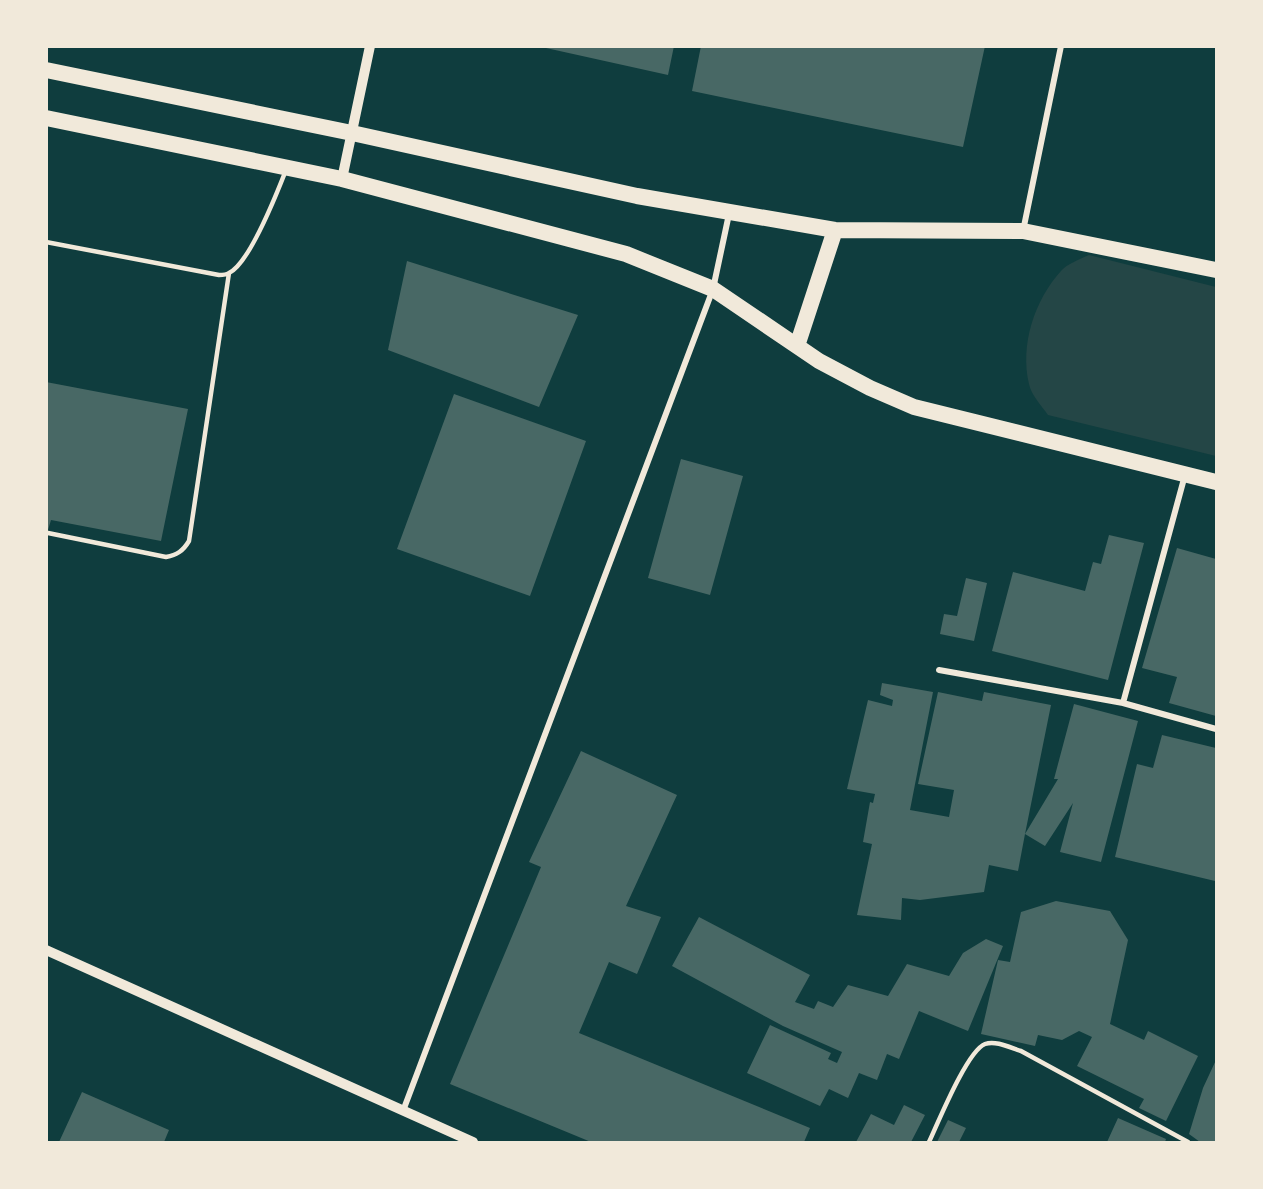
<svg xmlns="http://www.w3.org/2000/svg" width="1263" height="1189" font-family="'Source Sans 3',sans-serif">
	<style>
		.green { fill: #244646 }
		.building { fill: #486865 }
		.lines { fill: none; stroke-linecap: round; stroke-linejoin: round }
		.service { stroke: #f1e9da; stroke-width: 4.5 }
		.minor { stroke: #f1e9da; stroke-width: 6 }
		.tertiary { stroke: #f1e9da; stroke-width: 10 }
		.trunk { stroke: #f1e9da; stroke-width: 16 }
	</style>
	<rect width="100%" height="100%" fill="#0f3d3e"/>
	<path class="green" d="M 1089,255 L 1216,287 L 1216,456 L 1048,415 C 1042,406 1031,395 1029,384 C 1020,345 1034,301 1061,271 C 1067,264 1080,259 1089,255 Z"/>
	<path class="building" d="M 537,46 L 674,46 L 668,75 Z
		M 701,46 L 985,46 L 963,147 L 692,91 Z
		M 407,261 L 578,315 L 539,407 L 388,350 Z
		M 46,382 L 188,409 L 161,541 L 51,520 L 46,537 Z
		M 454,394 L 586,441 L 530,596 L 397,549 Z
		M 681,459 L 743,476 L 710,595 L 648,578 Z
		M 1109,535 L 1144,543 L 1108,680 L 992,651 L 1013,572 L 1085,591 L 1093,562 L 1101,564 Z
		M 1177,548 L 1216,559 L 1216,716 L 1169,703 L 1177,677 L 1142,668 Z
		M 966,578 L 987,583 L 974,641 L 940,634 L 944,614 L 957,616 Z
		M 882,683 L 933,692 L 910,810 L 949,817 L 954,790 L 918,784 L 938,692 L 982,701 L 984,692 L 1051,705 L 1025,834 L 1058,779 L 1054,779 L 1074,704 L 1138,721 L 1101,862 L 1060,852 L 1073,803 L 1045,846 L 1025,834 L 1018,871 L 989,865 L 984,892 L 920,900 L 902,898 L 901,920 L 857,915 L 872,844 L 863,842 L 870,802 L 873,803 L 875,794 L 847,789 L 868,700 L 892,706 L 893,700 L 880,695 Z
		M 1162,735 L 1216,748 L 1215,881 L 1115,857 L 1137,764 L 1153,768 Z
		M 581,751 L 677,795 L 626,906 L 661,917 L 637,974 L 609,962 L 579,1033 L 810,1128 L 804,1142 L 591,1142 L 450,1084 L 541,867 L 529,862 Z
		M 1056,901 L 1110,911 L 1128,940 L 1110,1024 L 1144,1040 L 1148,1031 L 1198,1056 L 1166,1121 L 1139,1108 L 1144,1099 L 1077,1066 L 1092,1037 L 1079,1031 L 1062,1040 L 1038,1035 L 1035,1046 L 981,1034 L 998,960 L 1010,962 L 1021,912 Z
		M 699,917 L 810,975 L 795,1002 L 814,1009 L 818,1001 L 833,1007 L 848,985 L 888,996 L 907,964 L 949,976 L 963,953 L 986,939 L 1003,946 L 968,1031 L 919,1011 L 899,1059 L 887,1054 L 877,1080 L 859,1073 L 848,1098 L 829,1089 L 820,1106 L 747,1073 L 770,1025 L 831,1053 L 828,1059 L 837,1063 L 842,1052 L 783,1026 L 672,966 Z
		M 1216,1060 L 1216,1142 L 1200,1142 L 1189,1134 L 1203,1088 Z
		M 82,1092 L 169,1130 L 164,1142 L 59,1142 Z
		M 904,1105 L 925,1115 L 911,1142 L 856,1142 L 871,1114 L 894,1125 Z
		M 1118,1118 L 1166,1139 L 1165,1142 L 1107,1142 Z
		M 948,1120 L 966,1128 L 959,1142 L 937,1142 Z"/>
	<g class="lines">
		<path class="service" d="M 46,242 L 219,275 C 223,275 226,275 229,273 C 250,263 277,193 286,170
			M 48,533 L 166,557 C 177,555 183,551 189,541 L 229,273
			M 929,1142 C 938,1123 967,1051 985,1044 C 996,1040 1011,1048 1021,1051 L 1188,1142"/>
		<path class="minor" d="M 1023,231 L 1061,46
			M 939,670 L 1123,703 L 1216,729
			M 1123,703 L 1185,475
			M 403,1111 L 713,289 L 729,214"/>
		<path class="tertiary" d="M 342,179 L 370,46
			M 46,950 L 473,1142"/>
		<path class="trunk" d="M 46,70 L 352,133 L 637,196 L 835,230 L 1023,231 L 1216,270
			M 46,118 L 342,179 L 626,254 L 713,289 L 819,361 L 870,388 L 914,407 L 1216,482
			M 797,346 L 835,230"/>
	</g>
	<rect width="1263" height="1189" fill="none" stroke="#f1e9da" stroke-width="96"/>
</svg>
